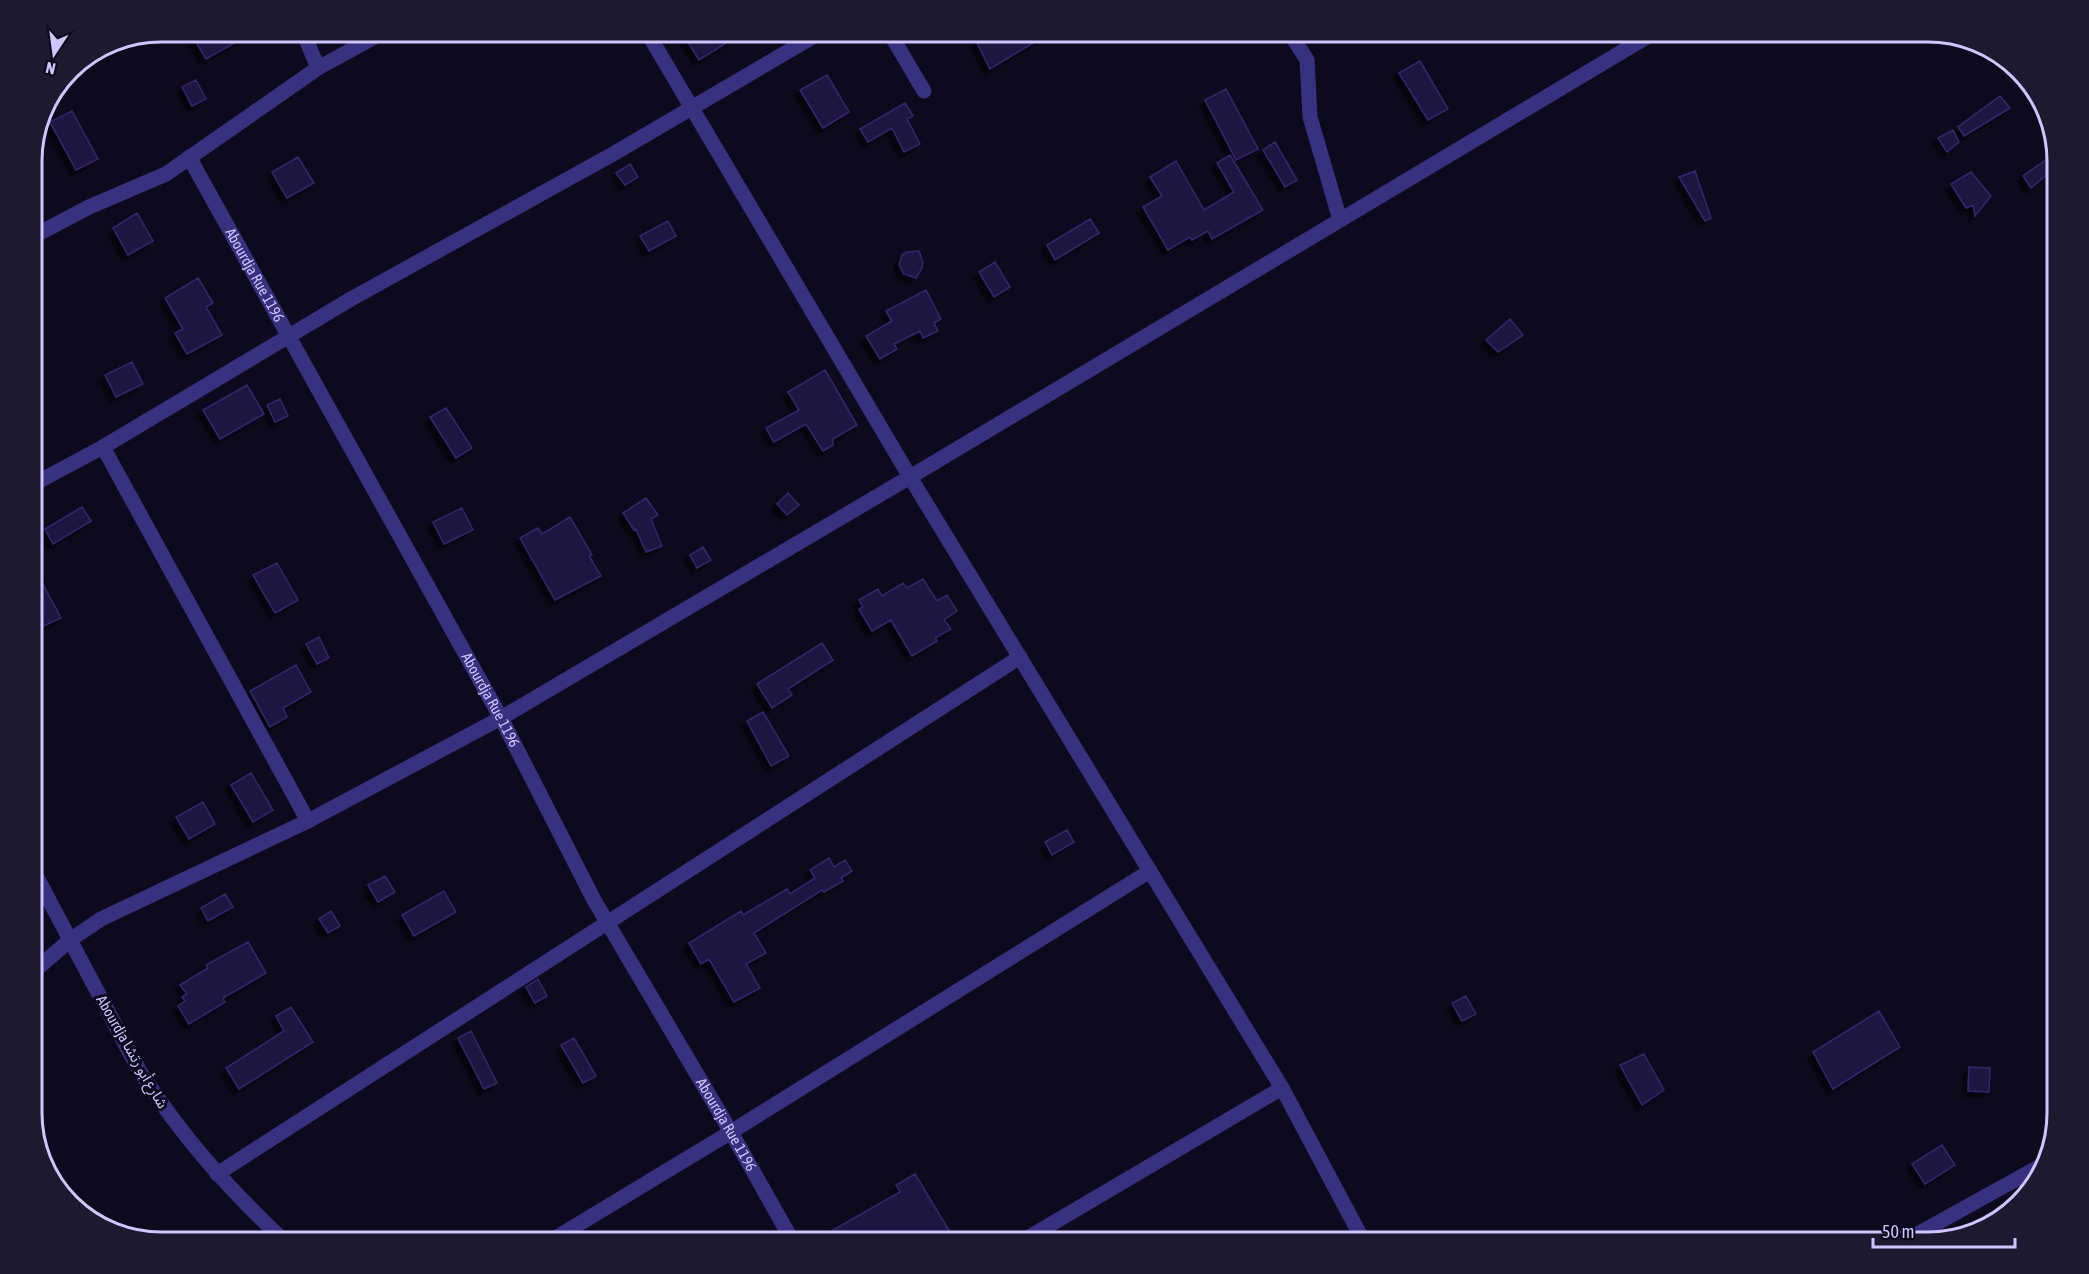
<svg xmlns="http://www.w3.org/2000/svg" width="2089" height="1274" font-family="'Asap Condensed','Noto Sans Arabic',sans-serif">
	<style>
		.building { fill: #1f153f; stroke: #36256d; stroke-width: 1.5; filter: url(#shadow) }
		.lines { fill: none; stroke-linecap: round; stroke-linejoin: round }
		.street { stroke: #373180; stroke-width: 15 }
		.labels { text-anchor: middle; stroke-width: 6; stroke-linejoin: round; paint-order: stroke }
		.street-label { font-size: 15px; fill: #cfc6ff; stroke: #0e0a1d }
		.rim { fill: none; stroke: #cfc6ff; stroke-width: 3 }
	</style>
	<defs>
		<filter id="shadow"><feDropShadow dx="-5.5" dy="5.5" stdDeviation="1.5" flood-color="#0009"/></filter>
	</defs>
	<rect width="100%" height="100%" fill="#0e0a1d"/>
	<path class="building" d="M 190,32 L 254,32 L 206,59 Z
		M 682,32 L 744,32 L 699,60 Z
		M 994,32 L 1051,32 L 990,69 L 976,41 Z
		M 1420,61 L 1448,109 L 1428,120 L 1399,73 Z
		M 827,75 L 849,112 L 823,128 L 800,90 Z
		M 196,80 L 206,99 L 192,106 L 182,87 Z
		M 1226,89 L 1258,149 L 1236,160 L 1205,100 Z
		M 2000,96 L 2010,108 L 1964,136 L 1958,127 Z
		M 905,103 L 913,116 L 907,119 L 920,144 L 904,152 L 892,128 L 868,142 L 860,129 Z
		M 72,111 L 98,159 L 76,170 L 50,122 Z
		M 1953,130 L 1959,142 L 1947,152 L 1938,138 Z
		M 1275,142 L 1297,180 L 1285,187 L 1263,150 Z
		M 2057,152 L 2057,166 L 2031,188 L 2023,176 Z
		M 1230,155 L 1263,210 L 1212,239 L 1208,231 L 1192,240 L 1190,237 L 1168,250 L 1143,207 L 1162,196 L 1150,177 L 1176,161 L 1204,210 L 1234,192 L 1217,163 Z
		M 298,157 L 314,183 L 287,198 L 272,172 Z
		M 630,164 L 638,177 L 625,185 L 616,173 Z
		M 1695,171 L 1711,218 L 1705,221 L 1679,177 Z
		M 1971,172 L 1991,196 L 1975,216 L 1973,205 L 1966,208 L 1951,184 Z
		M 137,213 L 153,241 L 128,255 L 113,228 Z
		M 1090,219 L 1099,233 L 1055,260 L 1047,245 Z
		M 668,221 L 676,236 L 649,251 L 640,236 Z
		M 919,251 L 923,263 L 922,268 L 916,278 L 904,274 L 899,265 L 902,255 L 907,252 Z
		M 995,262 L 1010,287 L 994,297 L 979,272 Z
		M 198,278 L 213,303 L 206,307 L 222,335 L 187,354 L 175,333 L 183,329 L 165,298 Z
		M 926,290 L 941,319 L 934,323 L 938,331 L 923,338 L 920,331 L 894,344 L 897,349 L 880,359 L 866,336 L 892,321 L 886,311 Z
		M 1510,319 L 1523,335 L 1498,352 L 1486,340 Z
		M 132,362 L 143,384 L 116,397 L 105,375 Z
		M 825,370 L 857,425 L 833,439 L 833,445 L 823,451 L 806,424 L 774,442 L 766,428 L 799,410 L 788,392 Z
		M 247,385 L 264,414 L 220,439 L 203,410 Z
		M 280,399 L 288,416 L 275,422 L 267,405 Z
		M 446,408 L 472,448 L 456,458 L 430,417 Z
		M 788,493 L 799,505 L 787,515 L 777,504 Z
		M 646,498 L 658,515 L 651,519 L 662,546 L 646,552 L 636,529 L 634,530 L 623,513 Z
		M 82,507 L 91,521 L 53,544 L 45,529 Z
		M 462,508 L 473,530 L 444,544 L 433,522 Z
		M 570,517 L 592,555 L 589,556 L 601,576 L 555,600 L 520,538 L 538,528 L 542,534 Z
		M 703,547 L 711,560 L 697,568 L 690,555 Z
		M 277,563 L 298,600 L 275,613 L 253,575 Z
		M 32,564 L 61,618 L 39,628 L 32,613 Z
		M 923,579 L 937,601 L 947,595 L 957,611 L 944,620 L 951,629 L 935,638 L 937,641 L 912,656 L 891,620 L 872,631 L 859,609 L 863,607 L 859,600 L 878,589 L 882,596 L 903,583 L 907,588 Z
		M 319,637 L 329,658 L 317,664 L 306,644 Z
		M 822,643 L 833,660 L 788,689 L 792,695 L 772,708 L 757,684 Z
		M 296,665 L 311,692 L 283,708 L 287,717 L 270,727 L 250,691 Z
		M 763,712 L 789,756 L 771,766 L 747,721 Z
		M 251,773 L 273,810 L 253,822 L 231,785 Z
		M 203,802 L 215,824 L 189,839 L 176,817 Z
		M 1067,830 L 1074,842 L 1052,855 L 1045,842 Z
		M 829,858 L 834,867 L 845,860 L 852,871 L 841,878 L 843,881 L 824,892 L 822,890 L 754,933 L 766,953 L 746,964 L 760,988 L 734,1002 L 709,959 L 701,964 L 689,943 L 741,911 L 743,915 L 787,889 L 790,894 L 815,878 L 810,870 Z
		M 385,876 L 395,892 L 378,902 L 368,885 Z
		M 444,891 L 456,912 L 414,936 L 402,915 Z
		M 225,894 L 233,907 L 208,921 L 201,908 Z
		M 331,911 L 340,926 L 328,933 L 319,919 Z
		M 248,942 L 266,973 L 223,998 L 225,1002 L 189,1024 L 178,1006 L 185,1001 L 182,997 L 187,994 L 180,985 L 208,968 L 206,965 Z
		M 538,979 L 547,996 L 535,1003 L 526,987 Z
		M 1466,996 L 1476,1014 L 1462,1021 L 1452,1003 Z
		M 291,1007 L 313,1042 L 239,1089 L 226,1068 L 284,1031 L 276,1016 Z
		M 1879,1011 L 1900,1047 L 1833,1089 L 1813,1052 Z
		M 471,1031 L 497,1083 L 484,1089 L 458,1038 Z
		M 574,1038 L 596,1076 L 583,1083 L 561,1045 Z
		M 1644,1054 L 1664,1090 L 1642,1105 L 1620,1065 Z
		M 1969,1067 L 1990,1068 L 1989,1092 L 1968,1091 Z
		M 1942,1145 L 1955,1165 L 1925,1184 L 1912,1164 Z
		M 915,1174 L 956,1242 L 812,1242 L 900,1192 L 896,1185 Z"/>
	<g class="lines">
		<g class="street">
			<path d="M 303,32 L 318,68"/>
			<path d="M 647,32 L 910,477 L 1282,1088 L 1364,1242"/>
			<path d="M 889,32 L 924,91"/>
			<path d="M 1289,32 L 1307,60 L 1310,117 L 1340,220"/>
			<path id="s1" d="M 189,157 L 501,718 L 594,900 L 731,1132 L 793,1242"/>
			<path d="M 32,237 L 89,207 L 166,174 L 318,68 L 384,32"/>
			<path d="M 103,447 L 308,821"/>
			<path d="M 32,485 L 103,447 L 351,299 L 613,154 L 821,32"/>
			<path d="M 32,868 L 139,1070 C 183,1138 227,1187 285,1242"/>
			<path d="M 32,973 L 70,940 L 101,919 L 308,821 L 501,718 L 910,477 L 1655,32"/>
			<path d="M 217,1174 L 1020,657"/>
			<path d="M 549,1242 L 731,1132 L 1150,871"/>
			<path d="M 1021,1242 L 1282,1088"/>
			<path d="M 1903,1242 L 2044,1164"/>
		</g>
	</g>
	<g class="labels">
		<g class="street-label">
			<text dy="5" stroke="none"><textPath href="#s1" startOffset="135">Abourdja Rue 1196</textPath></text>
			<text dy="5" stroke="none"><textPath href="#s1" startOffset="621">Abourdja Rue 1196</textPath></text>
			<text transform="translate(132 1052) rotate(60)" y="5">Abourdja شارع أبو رتشا</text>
			<text dy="5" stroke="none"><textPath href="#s1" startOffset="1107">Abourdja Rue 1196</textPath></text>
		</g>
	</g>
	<path d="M0 0H2089V1274H0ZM161 42H1928A119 119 0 0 1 2047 161V1113A119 119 0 0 1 1928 1232H161A119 119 0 0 1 42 1113V161A119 119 0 0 1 161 42Z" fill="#1d192f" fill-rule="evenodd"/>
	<path class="rim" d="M161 42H1928A119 119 0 0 1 2047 161V1113A119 119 0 0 1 1928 1232H161A119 119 0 0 1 42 1113V161A119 119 0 0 1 161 42Z"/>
	<g transform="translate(54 54) rotate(193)" stroke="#0e0a1d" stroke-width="4.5" paint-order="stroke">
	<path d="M0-4.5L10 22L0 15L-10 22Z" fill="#cfc6ff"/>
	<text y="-9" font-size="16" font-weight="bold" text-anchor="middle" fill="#cfc6ff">N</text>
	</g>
	<path d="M1873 1238v9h142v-9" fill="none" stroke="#cfc6ff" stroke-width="3"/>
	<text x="1882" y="1238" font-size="18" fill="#cfc6ff" stroke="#0e0a1d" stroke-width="4.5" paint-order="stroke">50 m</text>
</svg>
